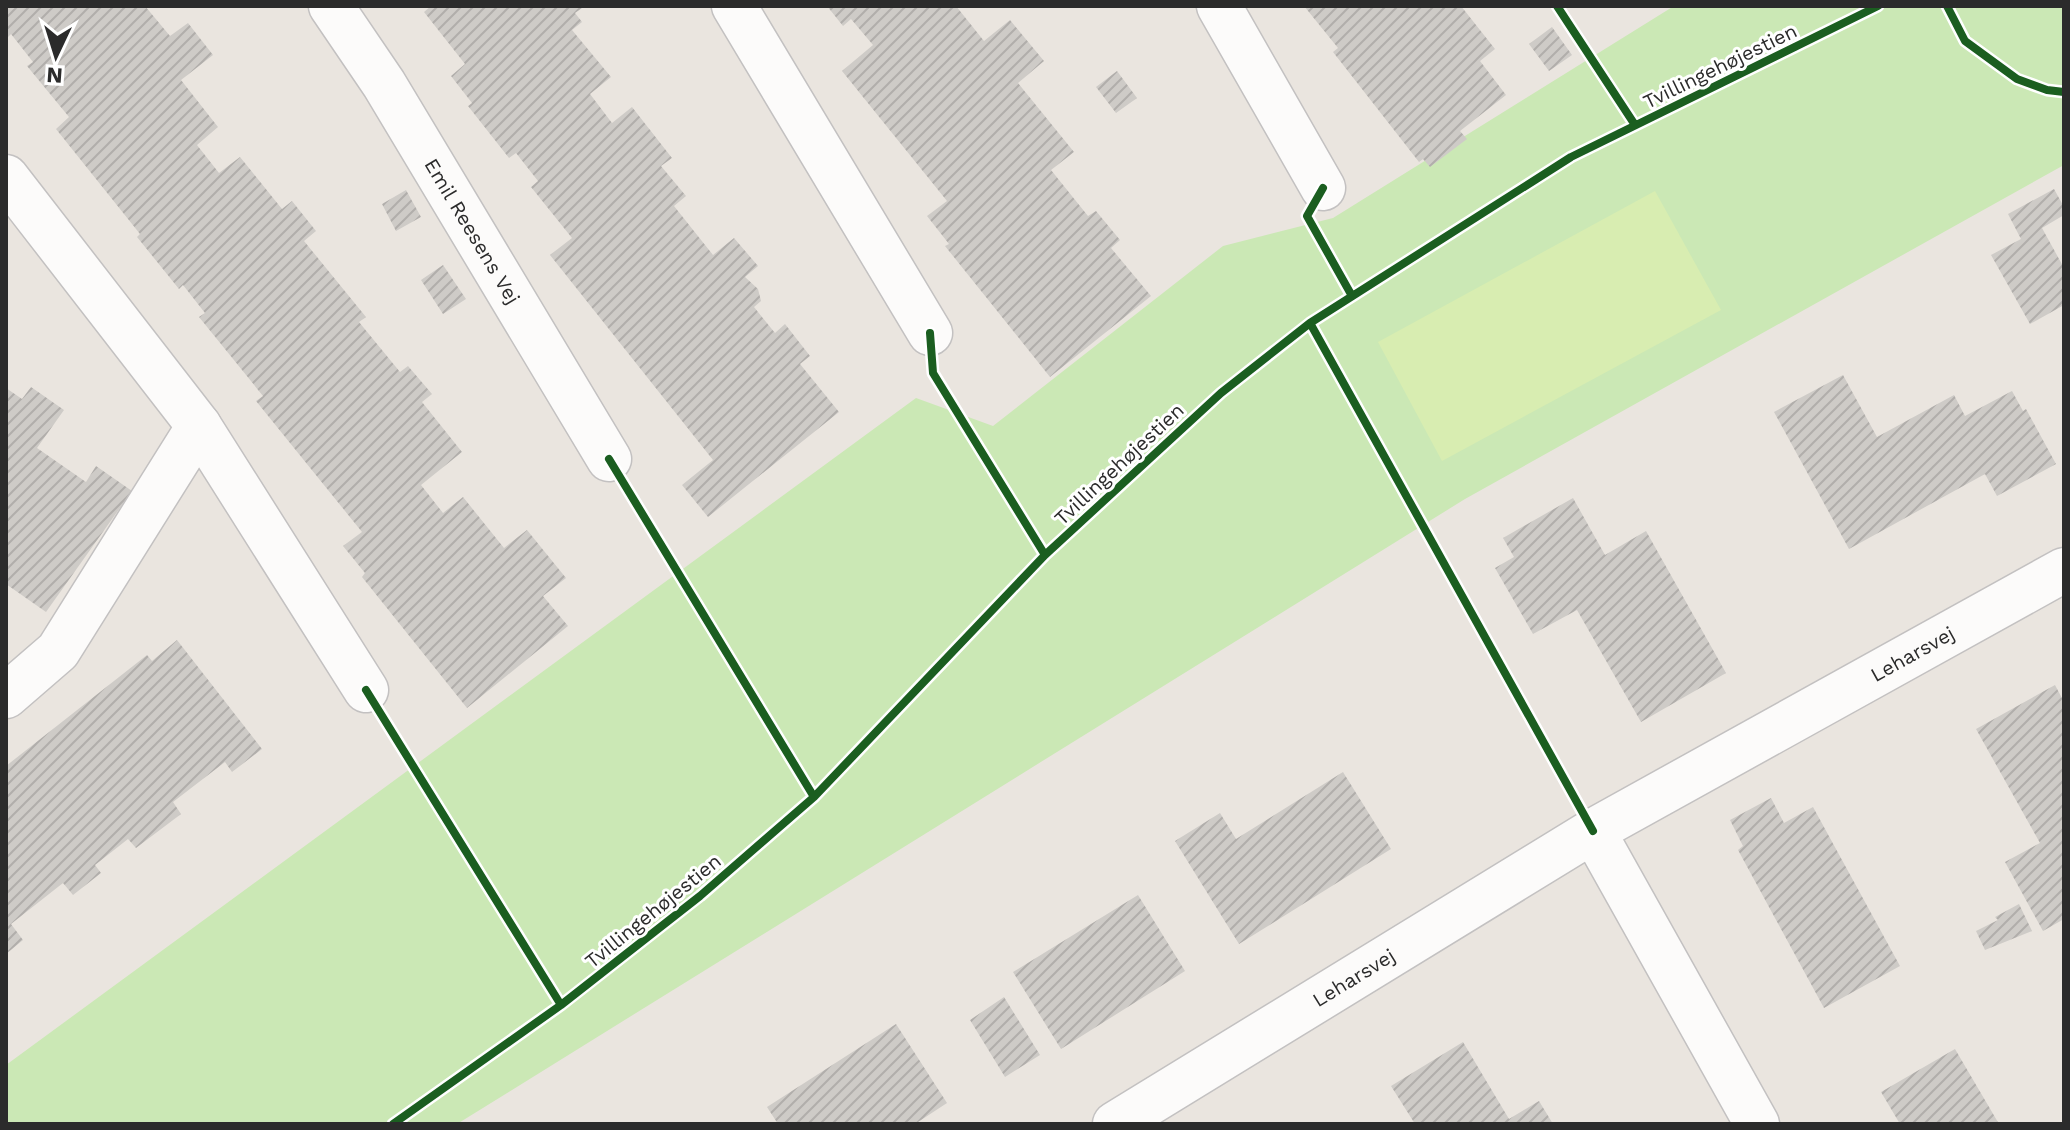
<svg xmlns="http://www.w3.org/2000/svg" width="2070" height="1130" font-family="'Work Sans',sans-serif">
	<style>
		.park { fill: #cbe8b5 }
		.pitch { fill: #d8edb1 }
		.building { fill: url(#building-hatch) }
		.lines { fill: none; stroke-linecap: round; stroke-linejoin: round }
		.street-casing { stroke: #c3c1c1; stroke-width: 47 }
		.street { stroke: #fcfbfa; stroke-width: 44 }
		.cycleway-casing { stroke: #fff; stroke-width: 13 }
		.cycleway { stroke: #1b5e20; stroke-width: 8 }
		.labels { text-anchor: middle; stroke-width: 6; stroke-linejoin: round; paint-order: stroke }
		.street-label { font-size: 20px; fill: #2b2b2b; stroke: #fff }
	</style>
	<defs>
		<pattern id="building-hatch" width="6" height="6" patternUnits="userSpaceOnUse" patternTransform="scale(2)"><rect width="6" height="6" fill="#cecbc7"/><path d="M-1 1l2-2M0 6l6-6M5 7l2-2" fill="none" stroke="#b1aeab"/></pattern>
	</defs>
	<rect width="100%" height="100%" fill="#eae5df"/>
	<path class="park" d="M 1674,6 L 2064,6 L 2064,165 L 1465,499 L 457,1124 L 6,1124 L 6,1065 L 916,398 L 993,426 L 1223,246 L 1333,218 Z"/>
	<path class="pitch" d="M 1655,191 L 1721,310 L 1442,461 L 1378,342 Z"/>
	<path class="building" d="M 6,6 L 145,6 L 170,36 L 188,23 L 213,55 L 181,80 L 218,127 L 197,145 L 219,173 L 240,157 L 282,209 L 292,201 L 316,231 L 304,241 L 366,317 L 359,322 L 400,372 L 408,366 L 432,394 L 422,402 L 462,452 L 421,485 L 443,513 L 463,497 L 504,548 L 527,530 L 566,578 L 543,596 L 568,626 L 467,708 L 362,577 L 365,573 L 343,546 L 362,532 L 256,401 L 263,396 L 199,317 L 205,313 L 183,285 L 179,289 L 137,237 L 140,234 L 56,129 L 69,117 L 27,66 L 33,62 L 11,34 L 6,39 Z
		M 431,6 L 585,6 L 575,13 L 582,22 L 572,30 L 611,77 L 590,94 L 612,123 L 632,107 L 672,158 L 661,166 L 686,196 L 674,206 L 713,255 L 734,238 L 758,266 L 745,277 L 758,289 L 761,301 L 754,307 L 775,333 L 785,324 L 810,356 L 800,364 L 839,412 L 708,517 L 682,485 L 713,460 L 550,255 L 572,238 L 531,187 L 538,181 L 516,153 L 509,158 L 468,106 L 472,103 L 451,76 L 465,64 L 424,12 Z
		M 827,6 L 956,6 L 984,41 L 1010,20 L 1044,61 L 1018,83 L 1074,152 L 1051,170 L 1088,216 L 1096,211 L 1120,240 L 1111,248 L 1151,296 L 1050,377 L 945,246 L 949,244 L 927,216 L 947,201 L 842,71 L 873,45 L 851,19 L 843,26 Z
		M 1304,6 L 1461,6 L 1495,49 L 1480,61 L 1506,95 L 1460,131 L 1467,139 L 1430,167 L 1423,159 L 1419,162 L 1333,52 L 1338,48 Z
		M 1552,27 L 1572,55 L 1549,71 L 1529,44 Z
		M 1117,71 L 1137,98 L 1116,113 L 1096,87 Z
		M 2054,189 L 2064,207 L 2064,215 L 2042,228 L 2064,268 L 2064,305 L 2030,324 L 1991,255 L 2021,239 L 2008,214 Z
		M 406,190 L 421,217 L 396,231 L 382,204 Z
		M 443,265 L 466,299 L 443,314 L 421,280 Z
		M 1843,375 L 1877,437 L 1954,395 L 1965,416 L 2012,391 L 2023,411 L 2026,409 L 2056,464 L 1997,496 L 1985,474 L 1849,549 L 1774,412 Z
		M 31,387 L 64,410 L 37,448 L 86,482 L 96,466 L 132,491 L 46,612 L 6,584 L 6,388 L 22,399 Z
		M 1573,498 L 1605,555 L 1646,531 L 1726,673 L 1641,722 L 1577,610 L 1533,634 L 1495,568 L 1514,557 L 1503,538 Z
		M 177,640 L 262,749 L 232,772 L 225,762 L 173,802 L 181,814 L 136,848 L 128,839 L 95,865 L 101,873 L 73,895 L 63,883 L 11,924 L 23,940 L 6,954 L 6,766 L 147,655 L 152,661 Z
		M 2055,685 L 2064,702 L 2064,919 L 2043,931 L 2005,862 L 2040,843 L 1976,729 Z
		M 1343,772 L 1391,849 L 1239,944 L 1175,841 L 1220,813 L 1236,839 Z
		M 1771,798 L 1784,823 L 1813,807 L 1900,966 L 1824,1008 L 1738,850 L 1743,846 L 1730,820 Z
		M 1138,895 L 1185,971 L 1061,1049 L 1013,972 Z
		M 2019,904 L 2032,931 L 1985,950 L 1976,931 L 1998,920 L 1995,917 Z
		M 1004,997 L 1040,1055 L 1005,1077 L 970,1020 Z
		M 896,1024 L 947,1103 L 915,1124 L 778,1124 L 767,1107 Z
		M 1463,1042 L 1509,1119 L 1539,1101 L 1553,1124 L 1415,1124 L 1391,1086 Z
		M 1955,1049 L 1999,1124 L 1900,1124 L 1881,1092 Z"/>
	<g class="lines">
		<g class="street-casing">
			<g id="street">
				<path id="s1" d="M 331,6 L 384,84 L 609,459"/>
				<path d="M 734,6 L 930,333"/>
				<path d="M 1219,6 L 1323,188"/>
				<path d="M 6,177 L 199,426 L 366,690"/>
				<path d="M 6,696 L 58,651 L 199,426"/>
				<path d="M 1593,831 L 1757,1124"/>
				<path id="s2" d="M 1115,1124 L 1593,831 L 2064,570"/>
			</g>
		</g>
		<use href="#street" class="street"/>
		<g class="cycleway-casing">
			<path id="cycleway" d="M 1557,6 L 1635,125
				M 1947,6 L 1965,41 L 2017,79 L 2047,90 L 2064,92
				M 1323,188 L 1307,216 L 1352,296
				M 1310,323 L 1593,831
				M 930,333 L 933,373 L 1045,555
				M 609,459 L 814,797
				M 366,690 L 561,1005
				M 393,1124 L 561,1005 L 700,896 L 814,797 L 1045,555 L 1221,393 L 1310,323 L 1571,157 L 1878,6"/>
		</g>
		<use href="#cycleway" class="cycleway"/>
	</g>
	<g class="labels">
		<g class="street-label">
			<text transform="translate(1720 66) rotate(-26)" y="7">Tvillingehøjestien</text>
			<text dy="7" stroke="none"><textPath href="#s1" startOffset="266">Emil Reesens Vej</textPath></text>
			<text transform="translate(1119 464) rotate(-43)" y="7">Tvillingehøjestien</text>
			<text dy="7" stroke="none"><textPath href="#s2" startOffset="926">Leharsvej</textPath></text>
			<text transform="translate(653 911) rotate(-39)" y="7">Tvillingehøjestien</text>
			<text dy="7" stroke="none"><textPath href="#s2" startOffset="280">Leharsvej</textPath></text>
		</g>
	</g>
	<rect width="2070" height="1130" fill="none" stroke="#2b2b2b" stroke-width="16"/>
	<g transform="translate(56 56) rotate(184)" stroke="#ffffff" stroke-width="6" paint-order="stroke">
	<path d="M0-6L14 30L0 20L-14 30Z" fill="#2b2b2b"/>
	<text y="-12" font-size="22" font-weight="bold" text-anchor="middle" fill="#2b2b2b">N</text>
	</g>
</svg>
